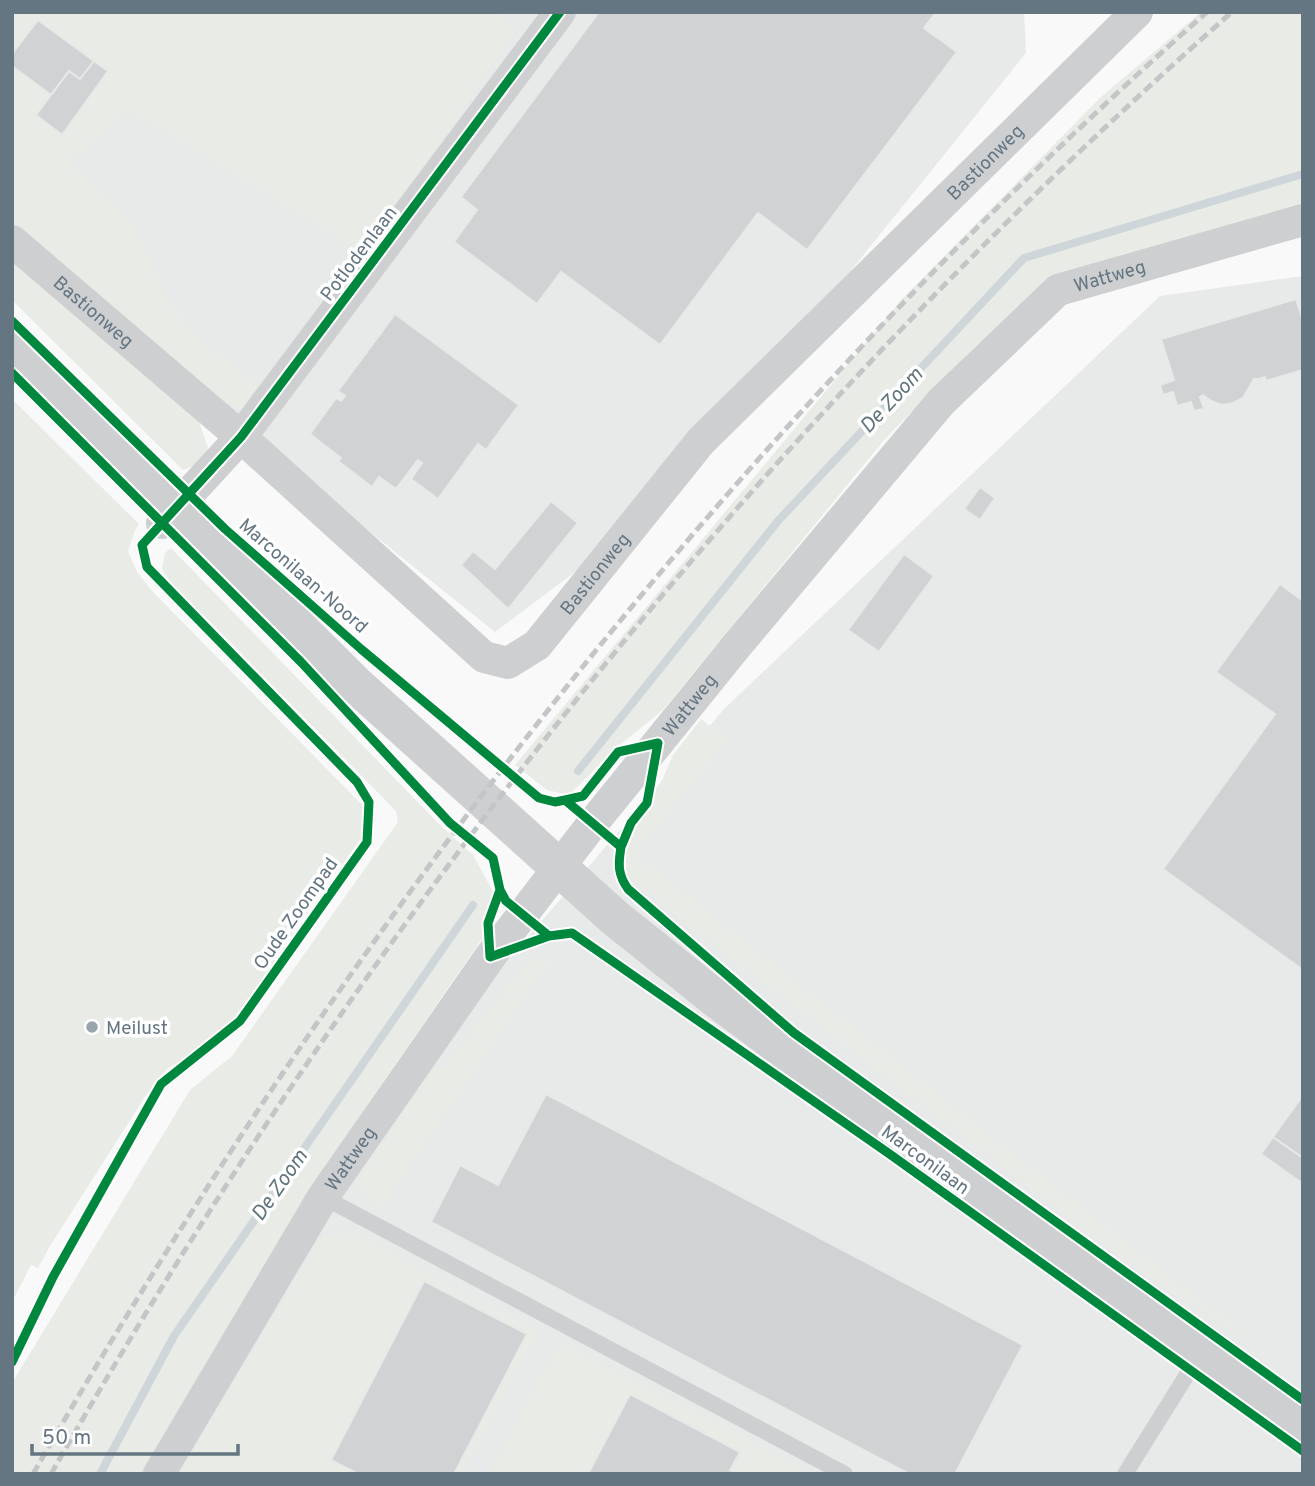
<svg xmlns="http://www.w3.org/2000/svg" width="1315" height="1486" font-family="Overpass,sans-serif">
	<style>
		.built { fill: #e8e9e9 }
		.green { fill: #e8ebe6 }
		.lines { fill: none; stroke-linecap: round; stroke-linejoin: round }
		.stream { stroke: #ced6d9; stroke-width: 8 }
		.building { fill: #d0d2d3; stroke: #e8e8e8; stroke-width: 2 }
		.service { stroke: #cecfd0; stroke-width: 16 }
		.minor { stroke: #cecfd0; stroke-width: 32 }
		.tertiary { stroke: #cecfd0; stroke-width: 38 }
		.rail { stroke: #c3c5c6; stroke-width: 5; stroke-dasharray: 10 5; stroke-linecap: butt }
		.cycleway-casing { stroke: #fff; stroke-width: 13 }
		.cycleway { stroke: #00873e; stroke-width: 9 }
		.poi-dot { fill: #99a4ac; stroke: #fff; stroke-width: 2.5 }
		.labels { text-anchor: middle; stroke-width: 7; stroke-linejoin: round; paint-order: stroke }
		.street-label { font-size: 19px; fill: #657683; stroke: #fff }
		.poi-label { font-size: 19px; fill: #657683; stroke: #fff; text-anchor: start }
		.water-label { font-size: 21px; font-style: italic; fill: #60757c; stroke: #fff }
	</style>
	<rect width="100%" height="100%" fill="#f9f9f9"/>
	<path class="built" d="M 12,12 L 1024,12 L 1026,53 L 659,509 L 495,632 L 12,245 Z
		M 1303,276 L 1303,1474 L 103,1474 L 153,1373 L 725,708 L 1160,296 Z"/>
	<path class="green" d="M 12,12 L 494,12 L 517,29 L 361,256 L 331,233 L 129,111 L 67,164 L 119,206 L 145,245 L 169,302 L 202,341 L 262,386 L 243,410 L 214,395 L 12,226 Z
		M 1201,12 L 1303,12 L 1303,209 L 1029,303 L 978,344 L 885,439 L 663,710 L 617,747 L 569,795 L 547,790 L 515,765 L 903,298 L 1101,97 Z
		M 12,258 L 199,421 L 209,452 L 198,464 L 183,470 L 12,300 Z
		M 12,399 L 139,524 L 135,530 L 128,551 L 137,572 L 153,592 L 376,819 L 317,898 L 219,1043 L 168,1068 L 148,1092 L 50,1246 L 38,1268 L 31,1265 L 12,1302 Z
		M 171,548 L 440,825 L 473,855 L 497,899 L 493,923 L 372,1098 L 280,1239 L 139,1474 L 12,1474 L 12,1383 L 190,1090 L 232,1056 L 398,822 L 396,811 L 169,580 L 162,569 L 165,553 Z
		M 701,719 L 728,740 L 636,854 L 1020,1159 L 1273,1356 L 1155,1282 L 1034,1191 L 630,880 L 625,870 L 623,851 L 632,831 L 649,811 L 673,755 Z
		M 554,956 L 381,1208 L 354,1188 L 435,1066 L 441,1069 L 530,958 Z
		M 351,1232 L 539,1330 L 461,1474 L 454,1474 L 527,1334 L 425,1281 L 332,1460 L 358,1474 L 179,1474 L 323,1236 Z
		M 560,1341 L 814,1474 L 731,1474 L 741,1454 L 632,1396 L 591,1474 L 488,1474 Z"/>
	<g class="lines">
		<path class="stream" d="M 578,771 L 778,521 L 1024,258 L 1303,174
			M 100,1474 L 174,1336 L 473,905"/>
	</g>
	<path class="building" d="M 599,12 L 936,12 L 924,28 L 957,52 L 807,250 L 758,213 L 660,345 L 561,272 L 537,304 L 454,242 L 477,210 L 461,197 Z
		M 38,20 L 94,61 L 80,79 L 69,71 L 51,95 L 12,66 L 12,54 Z
		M 94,61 L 108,71 L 62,135 L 36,115 L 69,71 L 80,79 Z
		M 1296,299 L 1303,320 L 1303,370 L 1266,381 L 1265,377 L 1259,379 L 1261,384 L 1258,379 L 1254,379 L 1243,398 L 1233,403 L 1222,405 L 1211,401 L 1203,395 L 1200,397 L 1204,409 L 1194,411 L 1191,402 L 1177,406 L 1173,392 L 1163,395 L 1160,385 L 1174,380 L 1161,339 Z
		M 395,314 L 519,405 L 486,450 L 478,444 L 438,499 L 411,479 L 422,463 L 418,460 L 396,489 L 379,477 L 372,487 L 338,461 L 341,458 L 310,434 L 336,398 L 341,401 L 345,396 L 338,391 Z
		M 980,487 L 995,498 L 980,520 L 964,509 Z
		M 551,501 L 578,523 L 508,609 L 461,565 L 473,551 L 495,569 Z
		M 904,554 L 934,576 L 879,652 L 848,630 Z
		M 1280,584 L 1303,601 L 1303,970 L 1163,869 L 1275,714 L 1216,672 Z
		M 546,1094 L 1023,1345 L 955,1474 L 909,1474 L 431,1222 L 460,1165 L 498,1185 Z
		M 1303,1095 L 1303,1158 L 1273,1137 Z
		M 1273,1137 L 1303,1158 L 1303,1184 L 1261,1154 Z
		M 424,1281 L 527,1334 L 454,1474 L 358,1474 L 331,1460 Z
		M 630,1394 L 740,1452 L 730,1470 L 737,1474 L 588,1474 Z"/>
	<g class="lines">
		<path class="service" d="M 323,1197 L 845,1474
			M 1125,1474 L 1190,1370 L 1205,1355"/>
		<g class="minor">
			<path id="s1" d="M 12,241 L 241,437 L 484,657 L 508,663 L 537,645 L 701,441 L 1137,12"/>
			<path d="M 162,523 L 241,437 L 560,12"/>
			<path id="s2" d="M 159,1474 L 323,1197 L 490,957 L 593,823 L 738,644 L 941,402 L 1058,290 L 1303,220"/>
		</g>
		<path class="tertiary" d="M 12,343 L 354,683 L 615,918 L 715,998 L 868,1112 L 1303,1426"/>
		<path class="rail" d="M 33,1474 C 346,929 735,428 1207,12
			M 51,1474 C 363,926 759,429 1232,12"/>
		<g class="cycleway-casing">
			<path id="cycleway" d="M 12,321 L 225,529 L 361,649 L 539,798 L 555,802 L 565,800 L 621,847 C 618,865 618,875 628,889 L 794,1033 L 1303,1400
				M 12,373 L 301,662 L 450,823 L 493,858 L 500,890 L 506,901 L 549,936 L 572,933 L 891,1155 L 1303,1451
				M 565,800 L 583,796 L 618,752 L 658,743 L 647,803 L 631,823 L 621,847
				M 500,890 L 488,923 L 490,957 L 549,936
				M 12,1362 L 53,1277 L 161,1084 L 240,1021 L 367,842 L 369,802 L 357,782 L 147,567 L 142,545 L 241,437 L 560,12"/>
		</g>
		<use href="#cycleway" class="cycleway"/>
	</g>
	<circle class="poi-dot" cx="92" cy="1027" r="7"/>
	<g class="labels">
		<g class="street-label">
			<text dy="7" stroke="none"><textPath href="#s1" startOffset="1348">Bastionweg</textPath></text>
			<text transform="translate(358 253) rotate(-53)" y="7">Potlodenlaan</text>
			<text dy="7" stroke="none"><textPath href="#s2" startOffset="1545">Wattweg</textPath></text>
			<text dy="7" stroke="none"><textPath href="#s1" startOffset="108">Bastionweg</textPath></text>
			<text dy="7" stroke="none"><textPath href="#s1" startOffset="780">Bastionweg</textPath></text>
			<text transform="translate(304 575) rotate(41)" y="7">Marconilaan-Noord</text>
			<text dy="7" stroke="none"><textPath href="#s2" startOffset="936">Wattweg</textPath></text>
			<text transform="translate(295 913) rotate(-55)" y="7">Oude Zoompad</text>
			<text dy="7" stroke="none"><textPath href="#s2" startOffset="369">Wattweg</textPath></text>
			<text transform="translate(926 1159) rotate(36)" y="7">Marconilaan</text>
		</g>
		<g class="poi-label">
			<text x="106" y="1034">Meilust</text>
		</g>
		<g class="water-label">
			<text transform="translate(891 400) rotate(-47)" y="7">De Zoom</text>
			<text transform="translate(279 1185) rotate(-55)" y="7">De Zoom</text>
		</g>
	</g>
	<rect width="1315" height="1486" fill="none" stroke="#657683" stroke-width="28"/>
	<path d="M32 1444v10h206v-10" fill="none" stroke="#657683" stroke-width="3.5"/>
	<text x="42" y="1444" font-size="21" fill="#657683" stroke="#ffffff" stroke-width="5" paint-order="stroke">50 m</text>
</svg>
